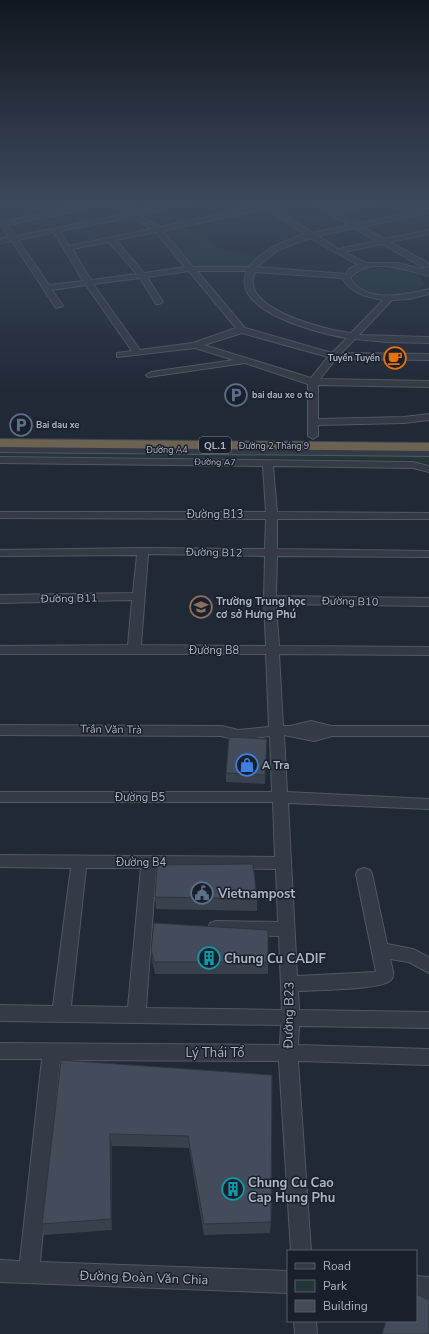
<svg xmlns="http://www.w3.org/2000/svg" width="429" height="1334" font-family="'Nunito Sans',sans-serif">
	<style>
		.green { fill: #233638 }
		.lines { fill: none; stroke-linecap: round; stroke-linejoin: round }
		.minor-casing { stroke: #515964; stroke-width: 2 }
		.highway-casing { stroke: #3e4651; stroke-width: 2 }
		.minor { fill: #343b46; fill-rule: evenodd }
		.highway { fill: #6c6251; fill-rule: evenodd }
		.wall { fill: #39414d }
		.shaded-wall { fill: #2e353f }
		.building { fill: #424c5a; stroke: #2e353f }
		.labels { text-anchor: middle; stroke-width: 3; stroke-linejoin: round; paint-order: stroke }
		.far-poi-label { font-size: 9px; font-weight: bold; fill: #aeb6c3; stroke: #19202b; text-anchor: start }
		.far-street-label { font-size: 9px; fill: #aeb6c3; stroke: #19202b }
		.shield { fill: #19202b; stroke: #818995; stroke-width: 1 }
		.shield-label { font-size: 10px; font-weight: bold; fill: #aeb6c3 }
		.street-label { font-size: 11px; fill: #aeb6c3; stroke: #19202b }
		.poi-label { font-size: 11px; font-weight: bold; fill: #aeb6c3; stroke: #19202b; text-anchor: start }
		.near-poi-label { font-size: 13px; font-weight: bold; fill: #aeb6c3; stroke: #19202b; text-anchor: start }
		.near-street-label { font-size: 13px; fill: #aeb6c3; stroke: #19202b }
	</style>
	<rect width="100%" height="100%" fill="#202936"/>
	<path class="green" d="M 183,226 L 220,248 L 258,257 L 249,266 L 193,266 L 163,231 Z
		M 389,267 C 400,269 421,270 424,284 C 413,301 364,297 353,281 L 354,276 L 367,269 Z
		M 0,450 L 429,454 L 429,464 L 409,460 L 0,456 Z"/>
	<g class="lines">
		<g class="minor-casing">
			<path id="minor" d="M 95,204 L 109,204 L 8,225 L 16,236 L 127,214 L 114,204 L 122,204 L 135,212 L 176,204 L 190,204 L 140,215 L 159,227 L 261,206 L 259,204 L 267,204 L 313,233 L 349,225 L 313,204 L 321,204 L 331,210 L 361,204 L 375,204 L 337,213 L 356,224 L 429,209 L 429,213 L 362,227 L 384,239 L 429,230 L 429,234 L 390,242 L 428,263 L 428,267 L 422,267 L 382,244 L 344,252 L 366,263 L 398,263 L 429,271 L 429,276 C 405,270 370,255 350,278 C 366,304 405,295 429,289 L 429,294 L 409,299 L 392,300 L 359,335 L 429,337 L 429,343 L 387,342 L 355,339 L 341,353 L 429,354 L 429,360 L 336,359 L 320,379 L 429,381 L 429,387 L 318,385 L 318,419 L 404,417 L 429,414 L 429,420 L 404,423 L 318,425 L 318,436 L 313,439 L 308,436 L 308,384 L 245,363 L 148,377 L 146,375 L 151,372 L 234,360 L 195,348 L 117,357 L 117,353 L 132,351 L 86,285 L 52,290 L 63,306 L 56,308 L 12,241 L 0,243 L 0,239 L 9,237 L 0,224 L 1,222 ZM 266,209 L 305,234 C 284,241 263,249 249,267 L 193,267 L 162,231 ZM 132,217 L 151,229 L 69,246 L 60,231 ZM 354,228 L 376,241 L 338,249 L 318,236 ZM 54,232 L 83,281 L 49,285 L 18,240 ZM 156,232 L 185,267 L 144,273 L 116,240 ZM 310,238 L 358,265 L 349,269 L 346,274 L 257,267 L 278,250 ZM 109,242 L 137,274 L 91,280 L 72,249 ZM 189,271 L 236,328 L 193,343 L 140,350 L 93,284 L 140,278 L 156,304 L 159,304 L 163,302 L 147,277 ZM 197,271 L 247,271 C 228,311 321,334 347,338 L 332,353 L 245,328 ZM 255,272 L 342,278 C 352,294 366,297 383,300 L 351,333 C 327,330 237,309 255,272 ZM 242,333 L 328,357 L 311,378 L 204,345 Z
				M 0,446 L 429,450 L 429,456 L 0,452 Z
				M 0,457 L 413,462 L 429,466 L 429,472 L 413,468 L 273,466 L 277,512 L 429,513 L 429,519 L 277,519 L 277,549 L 429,551 L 429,557 L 277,556 L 276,596 L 429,598 L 429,606 L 276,604 L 279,646 L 429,647 L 429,655 L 279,654 L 283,726 L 290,726 L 311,721 L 331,726 L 429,726 L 429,736 L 332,736 L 314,741 L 284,735 L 287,792 L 429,799 L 429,809 L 288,803 L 297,976 L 376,972 L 356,874 L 358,870 L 364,868 L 370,870 L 372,874 L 387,944 L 413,949 L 429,957 L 429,973 L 409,962 L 390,959 C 391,965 396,975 391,980 C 383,990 314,990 298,991 L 299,1010 L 429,1012 L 429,1028 L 299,1026 L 298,1045 L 429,1049 L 429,1065 L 298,1061 L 311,1251 L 291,1251 L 279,1061 L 60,1060 L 40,1262 L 288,1271 L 288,1293 L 0,1282 L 0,1260 L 20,1261 L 42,1059 L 0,1059 L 0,1043 L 280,1045 L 281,1025 L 0,1021 L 0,1005 L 53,1006 L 71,868 L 0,867 L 0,855 L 275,857 L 273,802 L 0,802 L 0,792 L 272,792 L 270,736 L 238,740 L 221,736 L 0,735 L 0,725 L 222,726 L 238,730 L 269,727 L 266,654 L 0,654 L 0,646 L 128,645 L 132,600 L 0,603 L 0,595 L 133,593 L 137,555 L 0,556 L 0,550 L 143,548 L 265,549 L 266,519 L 0,518 L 0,512 L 266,512 L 263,466 L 0,463 ZM 148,554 L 265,556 L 264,600 L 266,646 L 141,645 ZM 86,868 L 141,868 L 128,1007 L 71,1006 ZM 156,868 L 276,869 L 278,922 L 216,921 L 210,923 L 208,928 L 210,933 L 216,935 L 279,936 L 282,1010 L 146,1008 Z
				M 416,1276 L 429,1277 L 429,1299 L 416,1298 Z
				M 294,1321 L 316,1321 L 317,1334 L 295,1334 Z"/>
		</g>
		<g class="highway-casing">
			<path id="highway" d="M 0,439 L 429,443 L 429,451 L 0,447 Z"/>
		</g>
		<use href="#minor" class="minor"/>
		<use href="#highway" class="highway"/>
	</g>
	<path class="wall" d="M 267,739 L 265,784 L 226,782 L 226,773 Z
		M 155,897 L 257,899 L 257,911 L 156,909 Z
		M 151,949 L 268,962 L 268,974 L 155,974 L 152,961 Z
		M 61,1060 L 272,1075 L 271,1222 L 270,1233 L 204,1235 L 189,1148 L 112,1146 L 112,1230 L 44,1235 L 42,1224 Z"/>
	<path class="shaded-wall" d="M 110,1134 L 112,1146 L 112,1230 L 111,1219 Z"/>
	<path class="building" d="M 229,737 L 267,739 L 265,775 L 226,773 Z
		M 253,864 L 257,899 L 155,897 L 157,865 Z
		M 154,923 L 268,930 L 268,962 L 154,962 L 151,949 Z
		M 61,1060 L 272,1075 L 271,1222 L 204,1224 L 188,1136 L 110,1134 L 111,1219 L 42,1224 Z
		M 416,1294 L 429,1300 L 429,1334 L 382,1334 L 386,1321 L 416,1321 Z"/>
	<linearGradient id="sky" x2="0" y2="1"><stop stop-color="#12171e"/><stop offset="0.52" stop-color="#3c495d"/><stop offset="1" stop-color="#3c495d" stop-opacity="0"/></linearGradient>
	<rect width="429" height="391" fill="url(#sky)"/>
	<defs>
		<g id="cafe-ring" transform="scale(1.15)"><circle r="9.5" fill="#19202b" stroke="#e8710a" stroke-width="1.5"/><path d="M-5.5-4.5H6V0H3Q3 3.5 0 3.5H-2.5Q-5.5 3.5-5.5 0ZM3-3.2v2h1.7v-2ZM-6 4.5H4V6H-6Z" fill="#e8710a"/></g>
		<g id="parking-ring" transform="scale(1.15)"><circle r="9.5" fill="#19202b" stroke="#5c6f8a" stroke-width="1.5"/><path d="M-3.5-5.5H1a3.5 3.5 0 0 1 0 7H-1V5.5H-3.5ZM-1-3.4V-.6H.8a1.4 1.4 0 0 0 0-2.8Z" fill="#5c6f8a"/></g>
		<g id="school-ring" transform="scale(1.15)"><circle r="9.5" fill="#19202b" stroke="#8d6e63" stroke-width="1.5"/><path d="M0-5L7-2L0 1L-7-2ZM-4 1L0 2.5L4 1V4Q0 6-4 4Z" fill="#8d6e63"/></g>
		<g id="shop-ring" transform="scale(1.15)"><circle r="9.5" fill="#19202b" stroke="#3f7fe0" stroke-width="1.5"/><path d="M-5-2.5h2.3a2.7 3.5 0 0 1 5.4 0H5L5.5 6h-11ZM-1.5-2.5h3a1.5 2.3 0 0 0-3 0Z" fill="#3f7fe0"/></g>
		<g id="civic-ring" transform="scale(1.15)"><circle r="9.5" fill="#19202b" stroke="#5c6f8a" stroke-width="1.5"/><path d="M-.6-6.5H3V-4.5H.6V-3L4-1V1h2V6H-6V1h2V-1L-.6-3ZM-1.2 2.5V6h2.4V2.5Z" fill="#5c6f8a"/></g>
		<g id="building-ring" transform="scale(1.15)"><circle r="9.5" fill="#19202b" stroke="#0f9aa8" stroke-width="1.5"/><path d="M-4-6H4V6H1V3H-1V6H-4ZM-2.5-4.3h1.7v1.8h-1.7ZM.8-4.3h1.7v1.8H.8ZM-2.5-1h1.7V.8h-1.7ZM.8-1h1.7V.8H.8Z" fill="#0f9aa8"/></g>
	</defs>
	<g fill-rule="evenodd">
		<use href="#cafe-ring" x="395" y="358"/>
		<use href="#parking-ring" x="236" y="395"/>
		<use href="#parking-ring" x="21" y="425"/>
		<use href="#school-ring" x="201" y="607"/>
		<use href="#shop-ring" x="247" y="765"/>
		<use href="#civic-ring" x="202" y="893"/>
		<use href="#building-ring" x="209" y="958"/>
		<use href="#building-ring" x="233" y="1189"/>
	</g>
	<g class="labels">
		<g class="far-poi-label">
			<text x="380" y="361" text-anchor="end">Tuyền Tuyền</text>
			<text x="252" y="398">bai dau xe o to</text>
			<text x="36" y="428">Bai dau xe</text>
		</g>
		<g class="far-street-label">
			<text x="274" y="449">Đường 2 Tháng 9</text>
			<text x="167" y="453">Đường A4</text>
			<text transform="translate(215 462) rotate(1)" y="3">Đường A7</text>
		</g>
		<rect class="shield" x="199" y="437" width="32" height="16" rx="3"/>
		<g class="shield-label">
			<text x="215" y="449">QL.1</text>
		</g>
		<g class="street-label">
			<text x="215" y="518">Đường B13</text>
			<text transform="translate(214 552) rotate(1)" y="4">Đường B12</text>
			<text transform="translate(69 598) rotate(-1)" y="4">Đường B11</text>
			<text transform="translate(350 601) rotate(1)" y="4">Đường B10</text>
			<text x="214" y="654">Đường B8</text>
			<text transform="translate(111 729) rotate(1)" y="4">Trần Văn Trà</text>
			<text x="140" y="801">Đường B5</text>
			<text x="141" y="866">Đường B4</text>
		</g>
		<g class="poi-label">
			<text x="216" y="605">Trường Trung học<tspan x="216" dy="13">cơ sở Hưng Phú</tspan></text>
			<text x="262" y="769">A Tra</text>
		</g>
		<g class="near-poi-label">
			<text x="218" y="898">Vietnampost</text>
			<text x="224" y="963">Chung Cu CADIF</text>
			<text x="248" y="1187">Chung Cu Cao<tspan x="248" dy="15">Cap Hung Phu</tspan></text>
		</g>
		<g class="near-street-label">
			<text transform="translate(288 1015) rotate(-89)" y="5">Đường B23</text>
			<text x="215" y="1057">Lý Thái Tổ</text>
			<text transform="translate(144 1277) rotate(2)" y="5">Đường Đoàn Văn Chia</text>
		</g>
	</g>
	<rect x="287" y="1250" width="130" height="72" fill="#19202b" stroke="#555c68"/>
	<rect x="295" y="1263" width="20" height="6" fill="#343b46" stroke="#555c68"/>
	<text x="323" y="1270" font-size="12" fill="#aeb6c3">Road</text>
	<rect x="295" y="1280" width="20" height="12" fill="#233638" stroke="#555c68"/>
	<text x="323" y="1290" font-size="12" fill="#aeb6c3">Park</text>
	<rect x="295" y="1300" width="20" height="12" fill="#424c5a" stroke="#555c68"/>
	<text x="323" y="1310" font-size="12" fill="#aeb6c3">Building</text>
</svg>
